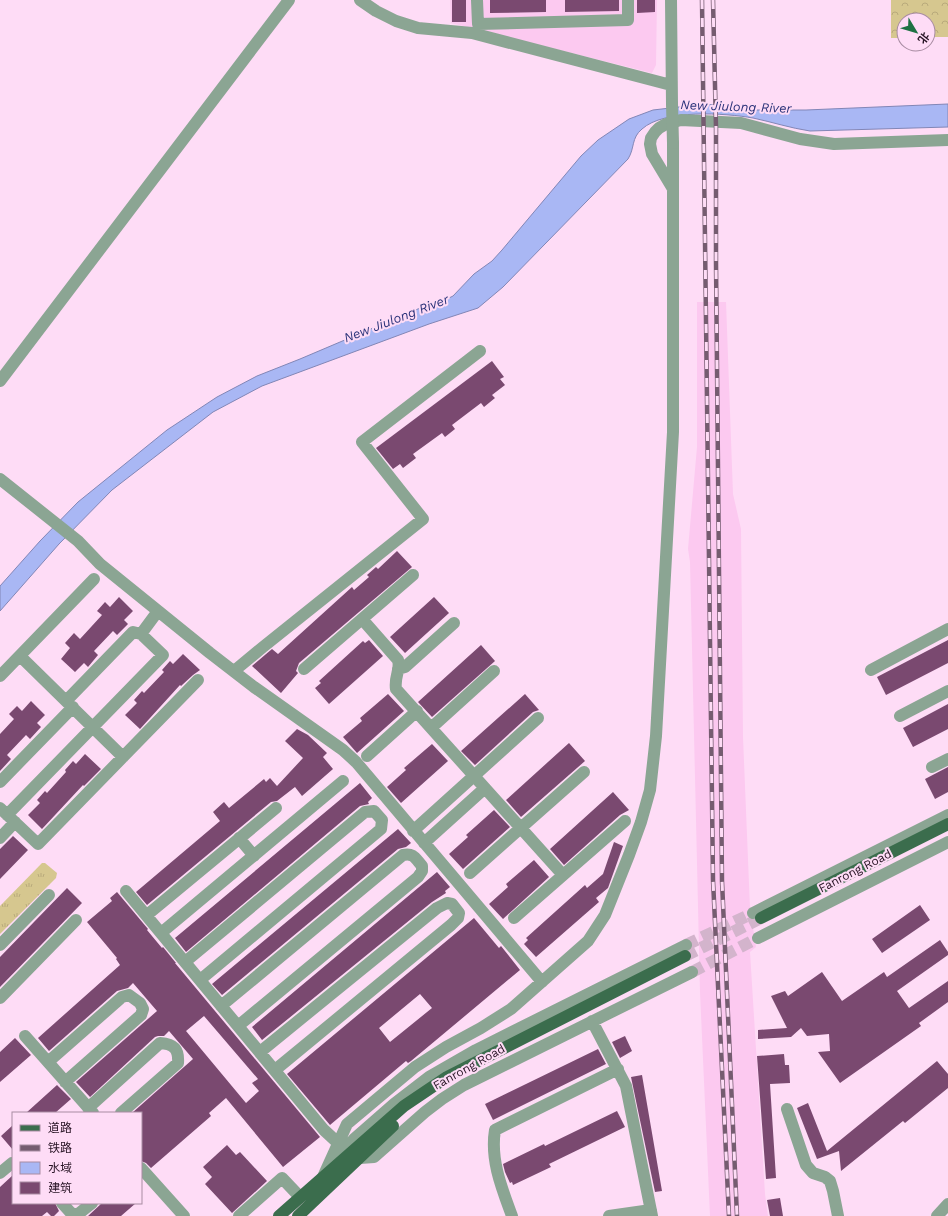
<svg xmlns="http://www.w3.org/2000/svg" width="948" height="1216" font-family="'Work Sans','Noto Sans SC',sans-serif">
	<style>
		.built { fill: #fcc9f0 }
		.grass { fill: url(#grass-tufts) }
		.park { fill: url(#park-crowns) }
		.water { fill: #a9b7f4; stroke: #8286b6 }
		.building { fill: #7a4970; fill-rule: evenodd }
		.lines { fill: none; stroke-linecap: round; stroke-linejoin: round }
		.minor-tunnel { stroke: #d3b4cc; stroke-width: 12; stroke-dasharray: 12 6; stroke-linecap: butt }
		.major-tunnel { stroke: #d3b4cc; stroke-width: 12; stroke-dasharray: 12 6; stroke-linecap: butt }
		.minor { stroke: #8ba593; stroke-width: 12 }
		.major { stroke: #3b6d4d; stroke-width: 12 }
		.rail-casing { stroke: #755c70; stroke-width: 4.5 }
		.rail { stroke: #fedcf6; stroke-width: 3; stroke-dasharray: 9; stroke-linecap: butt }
		.minor-bridge { stroke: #8ba593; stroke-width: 12 }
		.labels { text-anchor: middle; stroke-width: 4; stroke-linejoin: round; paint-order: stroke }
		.street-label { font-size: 12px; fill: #271324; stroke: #fedcf6 }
		.water-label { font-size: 13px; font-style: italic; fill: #2c347a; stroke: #fedcf6 }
	</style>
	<defs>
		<pattern id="grass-tufts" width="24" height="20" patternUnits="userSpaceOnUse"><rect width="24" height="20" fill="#d6c78f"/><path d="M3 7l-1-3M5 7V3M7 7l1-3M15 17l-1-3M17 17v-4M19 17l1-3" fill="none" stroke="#b8aa7b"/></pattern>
		<pattern id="park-crowns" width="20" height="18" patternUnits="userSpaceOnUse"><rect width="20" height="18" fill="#d6c78f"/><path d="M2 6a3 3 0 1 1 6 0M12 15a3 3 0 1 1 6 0" fill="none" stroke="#b8aa7b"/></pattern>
	</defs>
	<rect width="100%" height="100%" fill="#fedcf6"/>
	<path class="built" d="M 450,0 L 657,0 L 656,65 L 652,73 L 451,23 Z
		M 697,302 L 726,302 L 733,494 L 741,529 L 743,737 L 750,908 L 756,947 L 750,952 L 765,1194 L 768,1216 L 710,1216 L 700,992 L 690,562 L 688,549 L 697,447 Z"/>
	<path class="grass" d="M 42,863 L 45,863 L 57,873 L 56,878 L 0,934 L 0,906 Z"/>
	<path class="park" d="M 891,0 L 948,0 L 948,37 L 928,37 L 928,20 L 904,20 L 904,38 L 891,38 Z"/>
	<path class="water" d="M 705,104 L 755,110 L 806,110 L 948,104 L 948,127 L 810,131 C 790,128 772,122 753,118 C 725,113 664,109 642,129 C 631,138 635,148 628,159 L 503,287 L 478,308 L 429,324 L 262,386 L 213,412 L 112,490 L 59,544 L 0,611 L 0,586 L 40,541 L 78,502 L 167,430 L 217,397 L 257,376 L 300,359 L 439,300 L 447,299 L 453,296 L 474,274 L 492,261 L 502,250 L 581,156 L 598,140 L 629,119 L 653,110 Z"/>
	<path class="building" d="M 452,0 L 466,0 L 466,22 L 452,22 Z
		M 490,0 L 546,0 L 546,12 L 490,13 Z
		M 565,0 L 619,0 L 619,11 L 565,12 Z
		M 637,0 L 655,0 L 655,12 L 637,13 Z
		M 492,361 L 504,377 L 500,379 L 505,385 L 492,395 L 495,398 L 484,407 L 481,403 L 452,425 L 455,429 L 445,437 L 442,433 L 413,454 L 416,458 L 403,468 L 400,464 L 393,469 L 376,448 Z
		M 397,551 L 412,567 L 299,663 L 296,671 L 298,673 L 281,693 L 252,666 L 272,649 L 278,654 L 352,587 L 354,590 L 369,577 L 367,575 L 376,567 L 378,569 Z
		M 119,597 L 133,611 L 124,620 L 128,624 L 117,635 L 113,631 L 94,651 L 98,655 L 88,667 L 84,663 L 75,672 L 61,659 L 70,648 L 65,643 L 74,633 L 80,639 L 102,615 L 97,611 L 105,602 L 110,607 Z
		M 434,597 L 449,613 L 405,653 L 390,637 Z
		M 369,640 L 383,656 L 329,704 L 315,688 L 321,683 L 319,681 L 363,641 L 365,643 Z
		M 948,640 L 948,663 L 886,695 L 877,677 Z
		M 481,645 L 495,661 L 432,717 L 418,702 Z
		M 183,654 L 200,670 L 193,675 L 181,686 L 180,685 L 140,729 L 125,715 L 137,703 L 134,700 L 142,691 L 144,693 L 164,672 L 162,670 L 170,661 L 173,664 Z
		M 388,694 L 404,711 L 357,753 L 343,737 L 362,721 L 360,718 Z
		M 525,694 L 539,710 L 533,712 L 475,765 L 461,751 Z
		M 31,701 L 45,715 L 37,723 L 41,727 L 30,739 L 26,735 L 7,755 L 11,759 L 0,771 L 0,734 L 14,719 L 9,714 L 17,706 L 22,711 Z
		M 948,704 L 948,729 L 913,747 L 903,728 Z
		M 297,729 L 308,735 L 327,753 L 323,757 L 333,769 L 302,796 L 295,787 L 277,801 L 271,802 L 147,905 L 136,892 L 220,821 L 213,812 L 224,802 L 229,808 L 264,779 L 266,782 L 270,778 L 277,786 L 303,758 L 285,741 Z
		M 569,743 L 585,761 L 521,817 L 506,800 Z
		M 432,744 L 448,761 L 401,803 L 387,787 L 406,770 L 404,768 Z
		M 85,754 L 101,769 L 84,786 L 83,785 L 42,829 L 28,815 L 40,803 L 37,800 L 45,791 L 47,793 L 66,772 L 65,770 L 73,761 L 76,764 Z
		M 948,767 L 948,792 L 935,799 L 925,779 Z
		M 360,783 L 372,798 L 368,802 L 369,804 L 360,806 L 186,952 L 175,938 Z
		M 613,792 L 629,810 L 620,815 L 564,865 L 550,849 Z
		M 494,810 L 510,827 L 463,869 L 449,854 L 468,837 L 466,835 Z
		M 398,829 L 411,843 L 406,847 L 398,849 L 222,995 L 212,984 Z
		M 13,836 L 28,850 L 0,879 L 0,849 Z
		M 614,842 L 623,846 L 608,888 L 596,898 L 599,902 L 536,957 L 524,944 L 528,940 L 526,938 L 585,885 L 587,888 L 603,874 Z
		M 534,860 L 549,877 L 503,919 L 489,904 L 508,887 L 506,884 Z
		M 437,872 L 450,887 L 445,891 L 446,893 L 432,902 L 262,1040 L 252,1027 Z
		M 67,888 L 82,903 L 0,987 L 0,957 Z
		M 117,892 L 148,929 L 147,930 L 162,948 L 163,947 L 176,963 L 175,963 L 320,1137 L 283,1167 L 226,1098 L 209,1113 L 211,1116 L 151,1168 L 146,1163 L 141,1161 L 141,1113 L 132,1113 L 193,1059 L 169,1031 L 164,1036 L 158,1036 L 155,1037 L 90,1097 L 76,1082 L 157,1011 L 133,983 L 128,988 L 117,991 L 49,1051 L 38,1038 L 120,965 L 116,959 L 117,958 L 87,922 L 112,901 L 110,898 ZM 204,1016 L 258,1079 L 252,1083 L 259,1091 L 246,1103 L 186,1031 Z
		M 920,905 L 930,920 L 882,953 L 872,939 Z
		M 474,918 L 499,948 L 501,946 L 520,970 L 411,1061 L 408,1063 L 406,1061 L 330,1125 L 287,1074 ZM 420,994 L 432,1008 L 390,1042 L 379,1028 Z
		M 940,940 L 948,952 L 948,955 L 897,991 L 909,1008 L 948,981 L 948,1002 L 919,1023 L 921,1026 L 840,1083 L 818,1052 L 830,1051 L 829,1034 L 807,1036 L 801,1028 L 791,1037 L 758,1039 L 758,1030 L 787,1028 L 771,996 L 785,991 L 788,996 L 822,972 L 842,1001 L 884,972 L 887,977 Z
		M 625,1036 L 632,1051 L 620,1058 L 612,1042 Z
		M 15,1038 L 31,1055 L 0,1082 L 0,1052 Z
		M 598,1049 L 606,1064 L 493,1120 L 485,1104 Z
		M 784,1054 L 785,1065 L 789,1065 L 790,1083 L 770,1084 L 776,1178 L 766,1179 L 757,1056 Z
		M 937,1061 L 948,1074 L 948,1088 L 905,1123 L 903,1121 L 841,1171 L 839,1151 L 817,1159 L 797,1108 L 808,1103 L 827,1151 Z
		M 642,1075 L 662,1191 L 655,1192 L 631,1077 Z
		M 57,1085 L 71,1099 L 55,1113 L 26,1113 Z
		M 617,1111 L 625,1127 L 549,1164 L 551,1167 L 513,1185 L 512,1182 L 510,1183 L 505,1172 L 503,1164 L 544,1144 L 545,1146 Z
		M 13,1125 L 13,1150 L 1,1136 Z
		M 227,1145 L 236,1155 L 240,1152 L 267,1181 L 232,1213 L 205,1184 L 212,1177 L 203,1167 Z
		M 13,1175 L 13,1203 L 55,1203 L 59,1211 L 54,1216 L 51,1216 L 47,1212 L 42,1216 L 0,1216 L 0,1187 Z
		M 780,1198 L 783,1216 L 770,1216 L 767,1200 Z
		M 102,1203 L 136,1203 L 121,1216 L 88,1216 Z"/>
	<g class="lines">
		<path class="minor-tunnel" d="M 686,945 L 753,913
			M 692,972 L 758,938"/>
		<path class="major-tunnel" d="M 685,956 L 761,918"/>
		<path class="minor" d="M 360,0 L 376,11 L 396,21 L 418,28 L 472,33 L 671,85
			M 477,0 L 478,24 L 628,20 L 628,0
			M 671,0 L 672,104
			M 673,189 L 652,154 L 650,144 L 651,138 L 655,132 L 659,128 L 666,124 L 681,120 L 741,123 L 800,139 L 834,144 L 948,140
			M 0,381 L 289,0
			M 0,479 L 78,541 L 100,564 L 210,653 L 254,687 L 343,750 L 356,762 L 542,982
			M 362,619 L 398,660 C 401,670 394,676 396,689 L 563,875
			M 20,656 L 123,757
			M 304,669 L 413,575
			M 398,669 L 405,667 L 454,623
			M 871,670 L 948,629
			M 234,671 L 263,647 L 423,519 L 362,442 L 480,351
			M 0,676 L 94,579
			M 66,701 L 133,632 L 141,634
			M 900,716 L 948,691
			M 431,728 L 494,671
			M 367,756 L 417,711
			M 932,767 L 948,759
			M 0,782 L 73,707
			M 0,808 L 38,844 L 198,680
			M 7,815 L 163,655 L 141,634 L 158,611
			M 413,831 L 538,718
			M 0,838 L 15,822
			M 239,838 L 254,856
			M 424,843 L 485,788
			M 470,873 L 584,772
			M 126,891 L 324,1130 L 338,1143
			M 753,913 L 948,815
			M 147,915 L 276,808
			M 514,918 L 625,821
			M 161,933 L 343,781
			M 758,938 L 948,842
			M 0,945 L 49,895
			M 185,962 L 365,812 L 374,811 L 382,820 L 381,829 L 200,980
			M 0,998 L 76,920
			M 221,1006 L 403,855 C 414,853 415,858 422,866 L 422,871 L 418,877 L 238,1026
			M 592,1021 L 626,1086 L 652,1216
			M 25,1036 L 93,1113
			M 260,1052 L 437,908 L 447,903 L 452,904 L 459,913 L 458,918 L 451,925 L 275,1070
			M 48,1062 L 122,997 L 129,995 L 140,1003 L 143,1009 L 141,1015 L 65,1082
			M 88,1108 L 160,1043 C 174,1044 179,1049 178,1063 L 121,1113
			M 787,1109 L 806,1165 L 813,1173 L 825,1177 L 830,1181 L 833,1191 L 838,1216
			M 360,1158 L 374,1157 L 425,1112 L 442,1099 L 464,1085 L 692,972
			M 334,1163 L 354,1139 L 394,1104 L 429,1077 L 476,1050 L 686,945
			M 141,1168 L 184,1216
			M 0,1173 L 12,1163
			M 323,1177 L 347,1124 L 415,1067 L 446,1047 L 481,1028 L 511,1009 L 588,941 L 605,915 L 629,855 L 641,822 L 650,790 L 656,736 L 673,432 L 673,143
			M 62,1203 L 71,1213 L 77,1215 L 92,1203
			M 239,1216 L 282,1178 L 300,1197
			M 512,1216 C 502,1189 490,1160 495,1130 L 618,1069
			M 609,1216 L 651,1210
			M 937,1216 L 948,1204"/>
		<path class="major" d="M 761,918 L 948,824
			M 279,1216 L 404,1106 L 447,1077 L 685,956
			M 298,1216 L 393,1126"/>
		<g class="rail-casing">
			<path id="rail" d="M 702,0 L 713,880 L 729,1216
				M 713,0 L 716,128 L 716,263 L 722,881 L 737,1216"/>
		</g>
		<use href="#rail" class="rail"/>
		<path class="minor-bridge" d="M 672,104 L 673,143"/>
	</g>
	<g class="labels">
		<g class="street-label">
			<text transform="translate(855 871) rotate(-27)" y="4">Fanrong Road</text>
			<text transform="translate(469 1067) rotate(-29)" y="4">Fanrong Road</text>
		</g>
		<g class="water-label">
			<text transform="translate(736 106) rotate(2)" y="5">New Jiulong River</text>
			<text transform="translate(396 318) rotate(-21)" y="5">New Jiulong River</text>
		</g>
	</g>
	<rect x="12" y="1112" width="130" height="92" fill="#fedcf6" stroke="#a88ca2"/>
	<rect x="20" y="1125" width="20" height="6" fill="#3b6d4d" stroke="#a88ca2"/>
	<text x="48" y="1132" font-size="12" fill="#271324">道路</text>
	<rect x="20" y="1145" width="20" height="6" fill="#755c70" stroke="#a88ca2"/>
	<text x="48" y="1152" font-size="12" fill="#271324">铁路</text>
	<rect x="20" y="1162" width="20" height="12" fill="#a9b7f4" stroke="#a88ca2"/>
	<text x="48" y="1172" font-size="12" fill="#271324">水域</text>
	<rect x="20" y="1182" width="20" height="12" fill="#7a4970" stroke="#a88ca2"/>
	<text x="48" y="1192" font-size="12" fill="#271324">建筑</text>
	<g transform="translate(916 32) rotate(128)"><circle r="19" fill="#fedcf6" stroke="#a88ca2"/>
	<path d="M0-3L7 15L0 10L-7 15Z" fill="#1e7143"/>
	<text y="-6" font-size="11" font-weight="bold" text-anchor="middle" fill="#271324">北</text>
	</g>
</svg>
